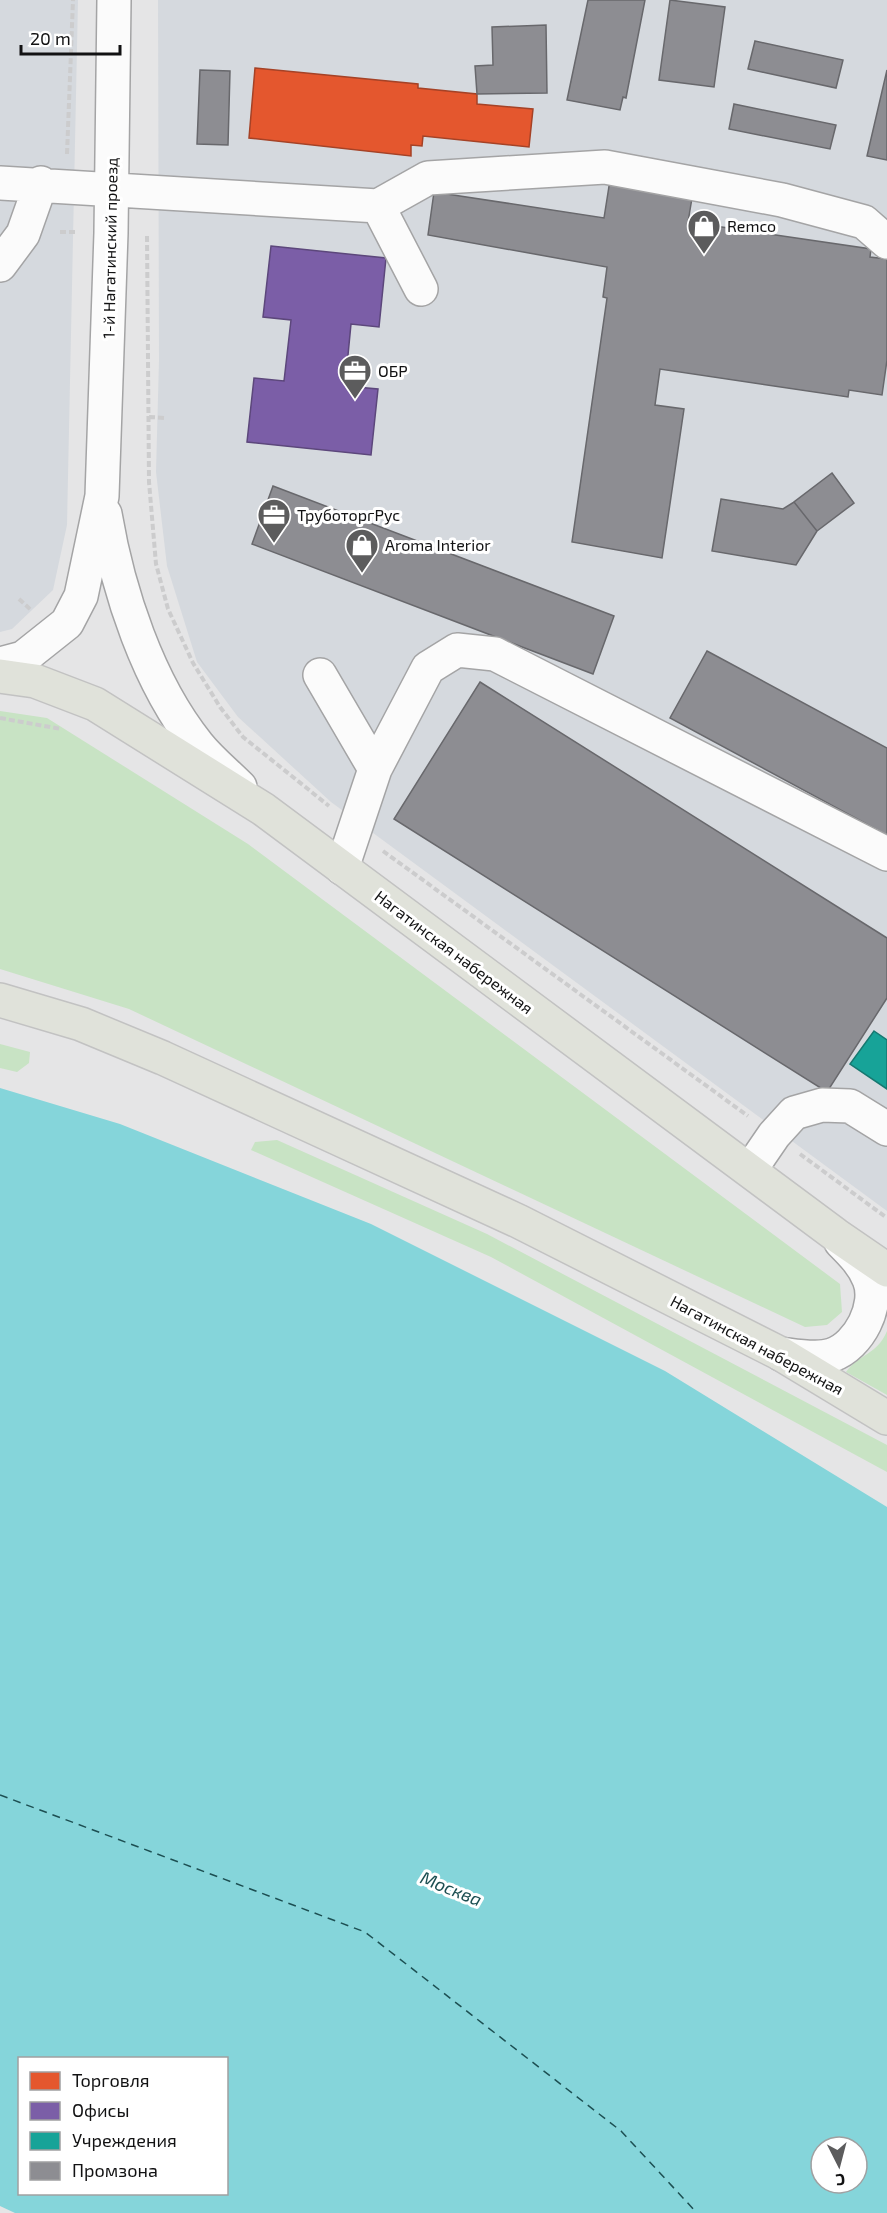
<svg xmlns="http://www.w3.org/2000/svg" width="887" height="2213" font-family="'Exo 2',sans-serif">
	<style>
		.built { fill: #d5d9de }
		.green { fill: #c8e3c4 }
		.water { fill: #85d5da; fill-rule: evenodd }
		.shops { fill: #e4572e; stroke: #a54226; stroke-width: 1.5 }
		.offices { fill: #7b5ea7; stroke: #5c477b; stroke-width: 1.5 }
		.public { fill: #17a398; stroke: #167870; stroke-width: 1.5 }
		.industry { fill: #8d8d92; stroke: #68686c; stroke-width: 1.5 }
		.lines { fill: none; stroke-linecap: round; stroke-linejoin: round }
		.ferry { stroke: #1d4f52; stroke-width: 1.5; stroke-dasharray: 8 6; stroke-linecap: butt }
		.minor-casing { stroke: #a4a4a5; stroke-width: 36 }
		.major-casing { stroke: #c2c2c2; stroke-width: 36 }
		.path { stroke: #cccccd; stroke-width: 4; stroke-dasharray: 6 3; stroke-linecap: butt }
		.minor { stroke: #fbfbfb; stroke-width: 33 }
		.major { stroke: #e0e2da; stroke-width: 33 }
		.labels { text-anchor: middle; stroke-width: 6; stroke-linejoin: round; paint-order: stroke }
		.poi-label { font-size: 16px; fill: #121213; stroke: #fff; text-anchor: start }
		.street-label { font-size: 16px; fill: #121213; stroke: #fff }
		.water-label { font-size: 18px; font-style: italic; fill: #1d4f52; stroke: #fff }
	</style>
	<rect width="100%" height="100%" fill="#e5e5e6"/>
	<path class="built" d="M 0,0 L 78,0 L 67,525 L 53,590 L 12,629 L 0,632 Z
		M 158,0 L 887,0 L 887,1211 L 331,802 L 238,717 L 197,662 L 167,566 L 156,472 L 159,360 Z"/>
	<path class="green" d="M 0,711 L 47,718 L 248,844 L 840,1284 L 842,1312 L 827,1325 L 805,1327 L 129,1009 L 0,969 Z
		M 0,1044 L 30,1052 L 29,1063 L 17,1072 L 0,1068 Z
		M 277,1140 L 487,1234 L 887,1445 L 887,1472 L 491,1257 L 251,1150 L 255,1142 Z
		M 887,1331 L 887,1395 L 846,1372 C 859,1354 877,1355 887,1331 Z"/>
	<path class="water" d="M 0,1088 L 120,1124 L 371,1224 L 665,1371 L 887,1507 L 887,2213 L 15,2213 L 0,2206 ZM 20,2058 L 226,2058 L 226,2194 L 20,2194 ZM 821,2147 L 857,2147 L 857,2183 L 821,2183 Z"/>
	<path class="shops" d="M 255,68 L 418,84 L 418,88 L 477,94 L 477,104 L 533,109 L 529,147 L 423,136 L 422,146 L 411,145 L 411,156 L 249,138 Z"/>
	<path class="offices" d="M 271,246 L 386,258 L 379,327 L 351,324 L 345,386 L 378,389 L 371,455 L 247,442 L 254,378 L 284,381 L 291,320 L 263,317 Z"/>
	<path class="public" d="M 874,1031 L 887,1040 L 887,1089 L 850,1064 Z"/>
	<path class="industry" d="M 588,0 L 645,0 L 626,98 L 623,97 L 620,110 L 567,100 Z
		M 670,0 L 725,7 L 714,87 L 659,80 Z
		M 546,25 L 547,93 L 477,94 L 475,66 L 493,65 L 492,27 Z
		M 755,41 L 843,60 L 836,88 L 748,69 Z
		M 200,70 L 230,71 L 228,145 L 197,144 Z
		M 887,70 L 887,160 L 867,156 Z
		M 734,104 L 836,125 L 830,149 L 729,129 Z
		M 610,180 L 693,192 L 688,222 L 871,249 L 870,257 L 887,259 L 887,360 L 882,395 L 849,390 L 848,397 L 660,369 L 655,405 L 684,409 L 662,558 L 572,542 L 607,298 L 603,297 L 607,267 L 428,235 L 434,192 L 604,218 Z
		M 832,473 L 854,503 L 817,531 L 794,502 Z
		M 273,486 L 614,616 L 593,674 L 252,544 Z
		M 721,499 L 783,509 L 794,502 L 817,531 L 796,565 L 712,551 Z
		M 707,651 L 887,748 L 887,835 L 670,718 Z
		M 480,682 L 887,938 L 887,998 L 827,1092 L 394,819 Z"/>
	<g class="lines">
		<path class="ferry" d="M 0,1795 L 365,1932 L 621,2131 L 697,2213"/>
		<g class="minor-casing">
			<path id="minor" d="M 0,183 L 378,206 L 428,178 L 605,167 L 782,200 L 864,222 L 887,242
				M 378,206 L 421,289
				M 0,265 L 23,234 L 41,183
				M 105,514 C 118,591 148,683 198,745 C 210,760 226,773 240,787
				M 0,664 L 23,658 L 67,623 L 81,596 L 102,496 L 111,233 L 114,0
				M 320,675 L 375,769 L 342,868
				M 375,769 L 428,668 L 457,650 L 495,654 L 887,854
				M 750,1170 L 774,1135 L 794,1113 L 822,1105 L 850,1106 L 887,1129
				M 781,1354 C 797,1356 817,1360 832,1355 C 859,1346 880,1305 869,1279 C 863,1264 852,1253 841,1242"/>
		</g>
		<g class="major-casing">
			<path id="major" d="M 0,676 L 35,681 L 95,704 L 263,809 L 836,1235 L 887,1270
				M 0,1000 L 81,1024 L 163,1058 L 518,1221 L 781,1354 L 887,1418"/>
		</g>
		<path class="path" d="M 67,154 L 73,0
			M 60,232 L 78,232
			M 147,236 L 149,482 L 156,564 L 168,609 L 193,663 L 220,707 L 243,737 L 329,806
			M 149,417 L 166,418
			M 19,599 L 31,610
			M 0,718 L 61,729
			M 383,851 L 748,1116
			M 800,1154 L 887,1218"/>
		<use href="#minor" class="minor"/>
		<use href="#major" class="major"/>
	</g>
	<defs>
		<g id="shop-pin" transform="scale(1.725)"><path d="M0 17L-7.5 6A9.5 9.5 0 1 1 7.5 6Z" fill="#5c5c5d" stroke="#fff"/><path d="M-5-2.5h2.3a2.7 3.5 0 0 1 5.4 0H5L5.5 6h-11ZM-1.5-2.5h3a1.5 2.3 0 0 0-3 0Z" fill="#fff"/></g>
		<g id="office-pin" transform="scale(1.725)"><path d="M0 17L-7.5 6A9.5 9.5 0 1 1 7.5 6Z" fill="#5c5c5d" stroke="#fff"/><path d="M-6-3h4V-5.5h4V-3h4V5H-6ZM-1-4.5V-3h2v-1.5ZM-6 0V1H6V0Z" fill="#fff"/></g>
	</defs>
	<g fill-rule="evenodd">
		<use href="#shop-pin" x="704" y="226"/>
		<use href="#office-pin" x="355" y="371"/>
		<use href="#office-pin" x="274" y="515"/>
		<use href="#shop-pin" x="362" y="545"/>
	</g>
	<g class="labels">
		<g class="poi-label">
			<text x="727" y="232">Remco</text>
			<text x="378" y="377">ОБР</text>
			<text x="297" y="521">ТруботоргРус</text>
			<text x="385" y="551">Aroma Interior</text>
		</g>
		<g class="street-label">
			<text transform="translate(110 248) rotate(-89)" y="6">1-й Нагатинский проезд</text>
			<text transform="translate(454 952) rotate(37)" y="6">Нагатинская набережная</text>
			<text transform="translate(757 1345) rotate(28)" y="6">Нагатинская набережная</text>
		</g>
		<g class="water-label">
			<text transform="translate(451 1889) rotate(22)" y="6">Москва</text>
		</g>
	</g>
	<rect x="18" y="2057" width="210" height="138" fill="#ffffff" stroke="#a0a0a1" stroke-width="1.5"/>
	<rect x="30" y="2072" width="30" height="18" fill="#e4572e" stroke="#a0a0a1" stroke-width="1.5"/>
	<text x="72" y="2087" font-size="18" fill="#121213">Торговля</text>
	<rect x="30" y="2102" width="30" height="18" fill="#7b5ea7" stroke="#a0a0a1" stroke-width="1.5"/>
	<text x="72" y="2117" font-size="18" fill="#121213">Офисы</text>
	<rect x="30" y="2132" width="30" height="18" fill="#17a398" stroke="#a0a0a1" stroke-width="1.5"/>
	<text x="72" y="2147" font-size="18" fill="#121213">Учреждения</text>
	<rect x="30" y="2162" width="30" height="18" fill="#8d8d92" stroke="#a0a0a1" stroke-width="1.5"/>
	<text x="72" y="2177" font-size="18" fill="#121213">Промзона</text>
	<g transform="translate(839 2165) rotate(174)"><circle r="28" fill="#ffffff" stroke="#a0a0a1" stroke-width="1.5"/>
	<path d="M0-4.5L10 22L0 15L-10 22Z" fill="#5c5c5d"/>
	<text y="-9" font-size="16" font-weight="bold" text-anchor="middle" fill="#121213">С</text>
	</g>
	<path d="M21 45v9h99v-9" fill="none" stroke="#121213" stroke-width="3"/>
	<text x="30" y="45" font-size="18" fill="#121213" stroke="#ffffff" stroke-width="4.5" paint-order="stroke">20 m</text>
</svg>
